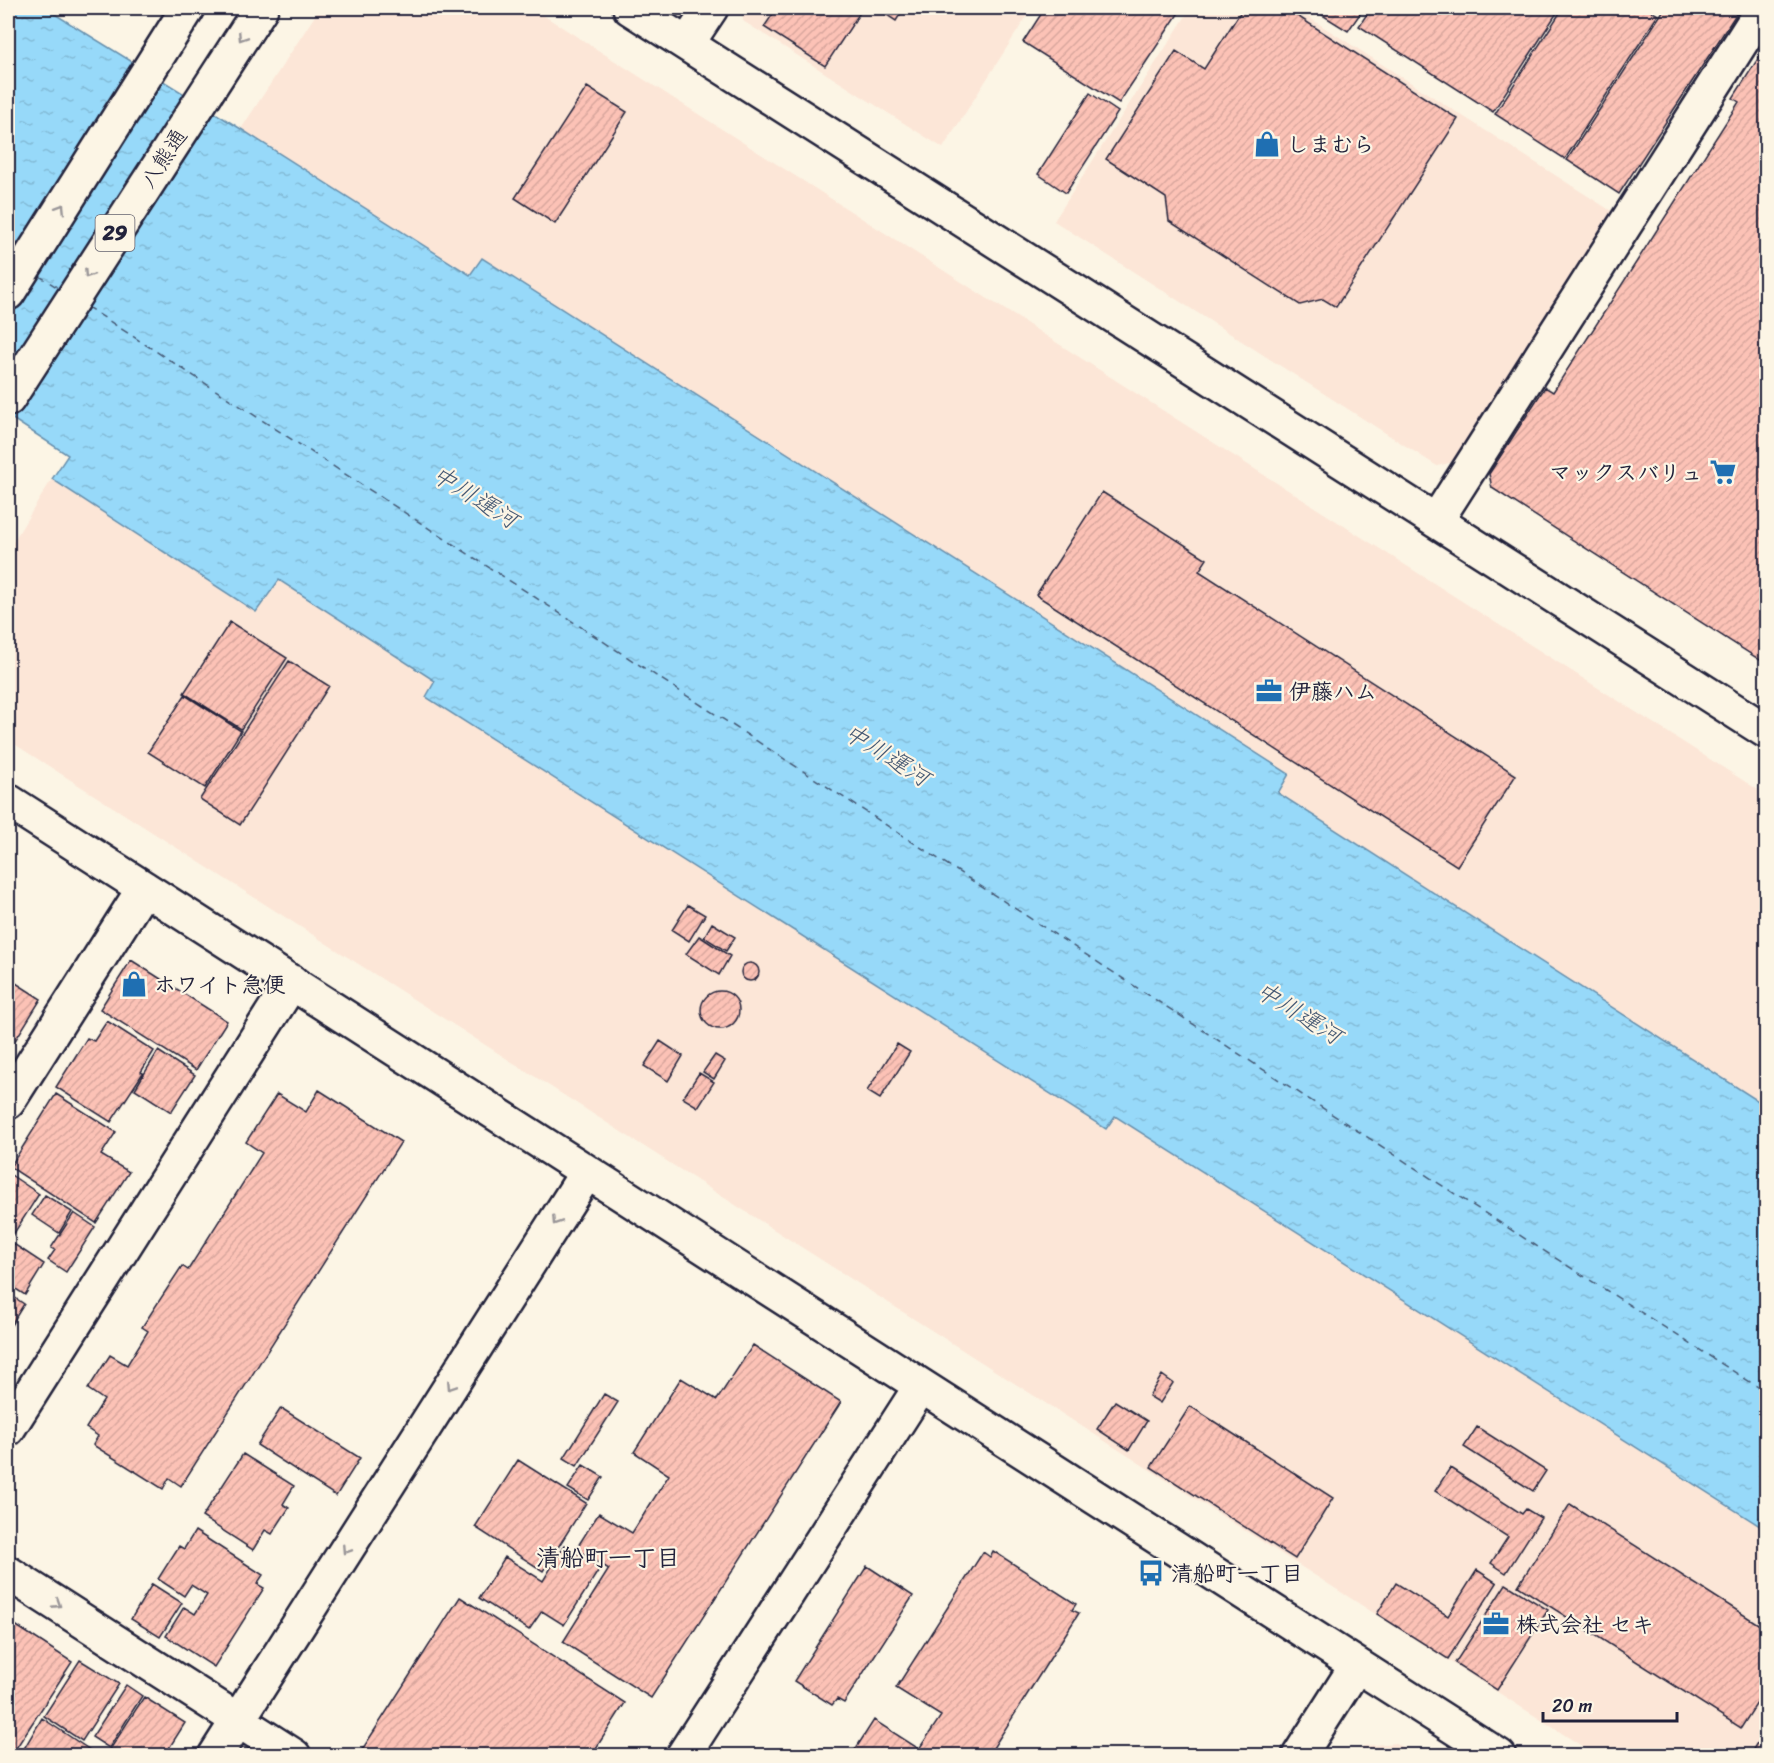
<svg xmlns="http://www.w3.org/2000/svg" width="1774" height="1763" font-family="Sriracha,'Klee One',sans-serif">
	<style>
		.built { fill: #fce6d7 }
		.water { fill: url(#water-ripples); stroke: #6890ad; stroke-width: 1.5 }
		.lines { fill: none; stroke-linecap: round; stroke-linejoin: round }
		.ferry { stroke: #455974; stroke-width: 1.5; stroke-dasharray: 8 6; stroke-linecap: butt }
		.building { fill: url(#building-hatch); stroke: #22223b; stroke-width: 1.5 }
		.minor-casing { stroke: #22223b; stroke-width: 38 }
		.major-casing { stroke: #22223b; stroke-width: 38 }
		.minor { stroke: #fcf5e5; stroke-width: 33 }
		.major { stroke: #fcf5e5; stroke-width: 33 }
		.oneway { stroke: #9a9698 }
		.labels { text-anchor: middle; stroke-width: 4.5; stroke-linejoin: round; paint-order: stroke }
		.shield { fill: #fcf5e5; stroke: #63616e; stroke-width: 1.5 }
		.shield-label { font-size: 21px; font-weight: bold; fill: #22223b }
		.poi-label { font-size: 22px; font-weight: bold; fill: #22223b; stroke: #fcf5e5; text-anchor: start }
		.street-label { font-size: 22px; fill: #22223b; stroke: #fcf5e5 }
		.water-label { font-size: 24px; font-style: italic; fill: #455974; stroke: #fcf5e5 }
		.neighbourhood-label { font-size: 24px; font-weight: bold; fill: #22223b; stroke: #fcf5e5 }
	</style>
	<defs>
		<pattern id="water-ripples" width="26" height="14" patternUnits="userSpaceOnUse" patternTransform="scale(1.5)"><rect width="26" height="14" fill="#97d9f9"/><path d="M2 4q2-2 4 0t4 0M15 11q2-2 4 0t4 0" fill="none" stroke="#82bad6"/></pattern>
		<pattern id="building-hatch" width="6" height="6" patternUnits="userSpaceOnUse" patternTransform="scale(1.5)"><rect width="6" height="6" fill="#fcc2b6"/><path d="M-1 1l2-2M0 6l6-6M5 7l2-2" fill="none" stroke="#d8a69d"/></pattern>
	</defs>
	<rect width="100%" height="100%" fill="#fcf5e5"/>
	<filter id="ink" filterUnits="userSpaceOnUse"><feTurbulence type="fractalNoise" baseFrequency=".0167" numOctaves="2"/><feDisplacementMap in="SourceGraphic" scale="12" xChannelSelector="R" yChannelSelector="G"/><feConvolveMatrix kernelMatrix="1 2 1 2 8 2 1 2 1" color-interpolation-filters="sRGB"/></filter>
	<g filter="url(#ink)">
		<path class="built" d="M 320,8 L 532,8 L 1766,795 L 1766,1106 L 1278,793 L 1289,774 L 482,258 L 471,275 L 241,129 Z
			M 742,8 L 1032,8 L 943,148 L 743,21 Z
			M 1191,8 L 1294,8 L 1616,214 L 1457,461 L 1437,466 L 1054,221 Z
			M 52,479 L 256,612 L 278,580 L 435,681 L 426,697 L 1105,1129 L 1115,1115 L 1766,1530 L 1766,1755 L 1596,1755 L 8,740 L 8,550 Z
			M 1396,1743 L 1416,1755 L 1357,1755 L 1363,1746 Z"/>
		<path class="water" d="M 8,8 L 45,8 L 241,129 L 470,275 L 482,258 L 1289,774 L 1278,793 L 1766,1106 L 1766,1530 L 1115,1116 L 1106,1129 L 426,697 L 435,681 L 279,580 L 256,612 L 52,479 L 68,455 L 8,416 Z"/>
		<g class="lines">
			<path class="ferry" d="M 38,275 L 60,289
				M 86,306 L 1469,1203 L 1766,1392"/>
		</g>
		<path class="building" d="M 777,8 L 863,8 L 825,66 L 764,27 Z
			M 876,8 L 904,8 L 896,21 Z
			M 1045,8 L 1182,8 L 1119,103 L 1023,42 Z
			M 1243,8 L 1285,8 L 1458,119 L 1336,307 L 1323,299 L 1300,305 L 1169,221 L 1166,198 L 1106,159 L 1176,51 L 1204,69 Z
			M 1311,8 L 1364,8 L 1348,31 Z
			M 1371,8 L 1560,8 L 1493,112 L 1359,26 Z
			M 1563,8 L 1646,8 L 1658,15 L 1565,159 L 1495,114 Z
			M 1665,8 L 1740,8 L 1619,194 L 1567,160 Z
			M 1766,46 L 1766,664 L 1492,488 L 1489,474 L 1545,387 L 1553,392 L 1739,102 L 1733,98 Z
			M 587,87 L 627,112 L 555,224 L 515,198 Z
			M 1090,93 L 1118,112 L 1066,193 L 1038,174 Z
			M 1102,492 L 1207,559 L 1199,571 L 1516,775 L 1457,866 L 1036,595 Z
			M 230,622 L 287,658 L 241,729 L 184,693 Z
			M 289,661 L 329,686 L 240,825 L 200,799 Z
			M 185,695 L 241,731 L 205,788 L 148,752 Z
			M 688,905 L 705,915 L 689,941 L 672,930 Z
			M 712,923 L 735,937 L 726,951 L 704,937 Z
			M 699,936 L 730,956 L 719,975 L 686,954 Z
			M 131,960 L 227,1021 L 196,1070 L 100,1009 Z
			M741 972a9 9 0 1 1 18 0a9 9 0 1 1-18 0Z
			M 8,978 L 41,999 L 13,1044 L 8,1040 Z
			M701 1010a19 19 0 1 1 38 0a19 19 0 1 1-38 0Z
			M 107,1021 L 154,1051 L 141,1072 L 143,1073 L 111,1122 L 56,1087 L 87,1038 L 94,1041 Z
			M 660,1041 L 683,1056 L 668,1081 L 644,1066 Z
			M 897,1044 L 910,1052 L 880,1099 L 867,1091 Z
			M 158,1051 L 195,1075 L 171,1112 L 135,1089 Z
			M 715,1055 L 725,1061 L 714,1079 L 703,1072 Z
			M 699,1073 L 714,1082 L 698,1107 L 683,1098 Z
			M 319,1090 L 401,1142 L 181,1486 L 169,1478 L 163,1489 L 93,1445 L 98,1436 L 86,1428 L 104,1400 L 88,1389 L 110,1355 L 127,1365 L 148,1331 L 142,1327 L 182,1266 L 188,1270 L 262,1153 L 246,1142 L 277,1094 L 306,1112 Z
			M 56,1094 L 116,1132 L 101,1155 L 129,1172 L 96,1223 L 10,1167 Z
			M 8,1173 L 39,1194 L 9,1241 L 44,1264 L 25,1295 L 8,1284 Z
			M 45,1195 L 72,1212 L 59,1233 L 32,1215 Z
			M 74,1213 L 95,1227 L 66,1272 L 48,1260 L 55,1250 L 51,1248 Z
			M 8,1293 L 24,1304 L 8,1330 Z
			M 753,1345 L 841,1402 L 651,1698 L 563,1642 L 609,1569 L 576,1549 L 599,1513 L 632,1533 L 669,1475 L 634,1452 L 681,1378 L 717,1400 Z
			M 1162,1375 L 1173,1383 L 1160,1403 L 1149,1396 Z
			M 604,1394 L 618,1402 L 577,1466 L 564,1458 Z
			M 1115,1401 L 1147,1421 L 1129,1450 L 1097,1429 Z
			M 1190,1406 L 1333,1498 L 1295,1559 L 1151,1467 Z
			M 281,1408 L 360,1458 L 336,1496 L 257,1445 Z
			M 1477,1427 L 1546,1471 L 1533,1491 L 1464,1447 Z
			M 243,1454 L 294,1486 L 283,1504 L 289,1508 L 272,1534 L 265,1530 L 253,1550 L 202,1517 Z
			M 518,1460 L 586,1503 L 543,1571 L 475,1527 Z
			M 583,1465 L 603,1477 L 588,1500 L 568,1488 Z
			M 1450,1468 L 1522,1514 L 1526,1509 L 1541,1518 L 1506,1573 L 1491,1563 L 1508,1537 L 1435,1491 Z
			M 1570,1504 L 1766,1629 L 1766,1689 L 1741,1728 L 1518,1586 Z
			M 195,1531 L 263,1575 L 257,1584 L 264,1588 L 214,1667 L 166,1636 L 184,1607 L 195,1614 L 207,1595 L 191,1585 L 184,1596 L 158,1579 L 179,1546 L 184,1549 Z
			M 565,1545 L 600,1568 L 564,1625 L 542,1611 L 529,1630 L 479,1598 L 505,1557 L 543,1581 Z
			M 993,1551 L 1076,1604 L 1072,1610 L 1079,1613 L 988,1756 L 851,1756 L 874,1720 L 919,1749 L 941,1716 L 896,1688 L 983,1552 L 990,1557 Z
			M 867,1566 L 913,1596 L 844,1703 L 837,1699 L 832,1705 L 794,1681 Z
			M 1477,1570 L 1497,1583 L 1448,1659 L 1377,1614 L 1396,1583 L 1448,1616 Z
			M 152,1584 L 182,1603 L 160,1637 L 131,1619 Z
			M 1506,1584 L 1548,1610 L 1497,1690 L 1455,1663 Z
			M 460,1597 L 625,1703 L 591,1756 L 358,1756 Z
			M 9,1621 L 72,1662 L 11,1756 L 8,1756 L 8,1624 Z
			M 80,1660 L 119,1684 L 82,1741 L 44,1716 Z
			M 126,1685 L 142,1696 L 109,1748 L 92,1737 Z
			M 144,1697 L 185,1723 L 164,1756 L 116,1756 L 109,1751 Z
			M 42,1718 L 99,1756 L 27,1756 L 22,1752 Z
			M 1766,1728 L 1766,1756 L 1749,1756 Z"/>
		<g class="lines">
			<g class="minor-casing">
				<path id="minor" d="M 630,8 L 1766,731
					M 687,44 L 711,8
					M 1436,521 L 1763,8
					M 8,801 L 1499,1756
					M 8,1102 L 144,888
					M 8,1429 L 292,982
					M 8,1573 L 294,1756
					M 215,1756 L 587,1172
					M 683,1756 L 921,1386
					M 1299,1756 L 1357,1665"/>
			</g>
			<g class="major-casing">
				<path id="major" d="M 8,293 L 188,8
					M 8,399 L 261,8"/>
			</g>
			<use href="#minor" class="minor"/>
			<use href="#major" class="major"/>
		</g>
		<defs><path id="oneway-chevron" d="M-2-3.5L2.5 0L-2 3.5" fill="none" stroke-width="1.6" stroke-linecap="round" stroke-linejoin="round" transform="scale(1.5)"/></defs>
		<g class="oneway">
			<use href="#oneway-chevron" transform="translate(242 37) rotate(123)"/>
			<use href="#oneway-chevron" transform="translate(61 208) rotate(-58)"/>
			<use href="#oneway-chevron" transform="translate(88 274) rotate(123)"/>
			<use href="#oneway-chevron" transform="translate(556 1221) rotate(123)"/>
			<use href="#oneway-chevron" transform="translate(451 1386) rotate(123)"/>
			<use href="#oneway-chevron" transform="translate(346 1550) rotate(123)"/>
			<use href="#oneway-chevron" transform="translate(57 1604) rotate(33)"/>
		</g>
	</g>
	<defs>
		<g id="shop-bare" transform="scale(2.07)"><path d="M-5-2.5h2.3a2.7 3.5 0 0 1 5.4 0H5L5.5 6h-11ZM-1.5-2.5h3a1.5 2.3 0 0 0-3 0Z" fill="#1f6fb2" stroke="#fcf5e5" stroke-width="2.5" paint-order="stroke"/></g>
		<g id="supermarket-bare" transform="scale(2.07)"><path d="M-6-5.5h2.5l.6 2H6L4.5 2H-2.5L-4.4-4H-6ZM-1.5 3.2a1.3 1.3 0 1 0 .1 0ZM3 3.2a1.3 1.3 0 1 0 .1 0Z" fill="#1f6fb2" stroke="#fcf5e5" stroke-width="2.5" paint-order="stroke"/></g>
		<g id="office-bare" transform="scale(2.07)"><path d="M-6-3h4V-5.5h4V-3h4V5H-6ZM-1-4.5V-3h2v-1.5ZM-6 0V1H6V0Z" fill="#1f6fb2" stroke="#fcf5e5" stroke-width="2.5" paint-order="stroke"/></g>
		<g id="bus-bare" transform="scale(2.07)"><path d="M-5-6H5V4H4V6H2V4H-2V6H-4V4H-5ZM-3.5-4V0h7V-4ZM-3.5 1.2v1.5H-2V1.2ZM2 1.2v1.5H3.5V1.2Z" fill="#1f6fb2" stroke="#fcf5e5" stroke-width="2.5" paint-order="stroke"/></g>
	</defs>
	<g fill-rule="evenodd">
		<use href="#shop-bare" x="1267" y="144"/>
		<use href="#supermarket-bare" x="1723" y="472"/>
		<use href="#office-bare" x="1269" y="691"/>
		<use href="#shop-bare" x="134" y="984"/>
		<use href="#bus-bare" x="1151" y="1573"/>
		<use href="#office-bare" x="1496" y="1624"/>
	</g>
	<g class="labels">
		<rect class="shield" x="95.5" y="215" width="39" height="36" rx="4.5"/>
		<g class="shield-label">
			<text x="115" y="240">29</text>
		</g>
		<g class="poi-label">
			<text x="1287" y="152">しまむら</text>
			<text x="1703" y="480" text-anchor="end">マックスバリュ</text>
			<text x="1289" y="699">伊藤ハム</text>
			<text x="154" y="992">ホワイト急便</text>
			<text x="1171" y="1581">清船町一丁目</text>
			<text x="1516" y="1632">株式会社 セキ</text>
		</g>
		<g class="street-label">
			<text transform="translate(163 158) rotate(-57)" y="8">八熊通</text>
		</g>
		<g class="water-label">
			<text transform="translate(475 497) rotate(32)" y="8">中川運河</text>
			<text transform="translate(887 755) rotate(32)" y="8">中川運河</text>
			<text transform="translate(1299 1013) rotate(32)" y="8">中川運河</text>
		</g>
		<g class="neighbourhood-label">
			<text x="608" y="1566">清船町一丁目</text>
		</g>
	</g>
	<rect width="1774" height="1763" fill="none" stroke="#fcf5e5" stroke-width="30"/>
	<rect x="15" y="15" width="1744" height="1733" fill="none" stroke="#22223b" stroke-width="2" filter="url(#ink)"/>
	<path d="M1543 1712v9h134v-9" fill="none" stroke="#22223b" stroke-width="3"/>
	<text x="1552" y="1712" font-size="18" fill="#22223b" stroke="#fcf5e5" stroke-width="4.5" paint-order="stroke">20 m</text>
</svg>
